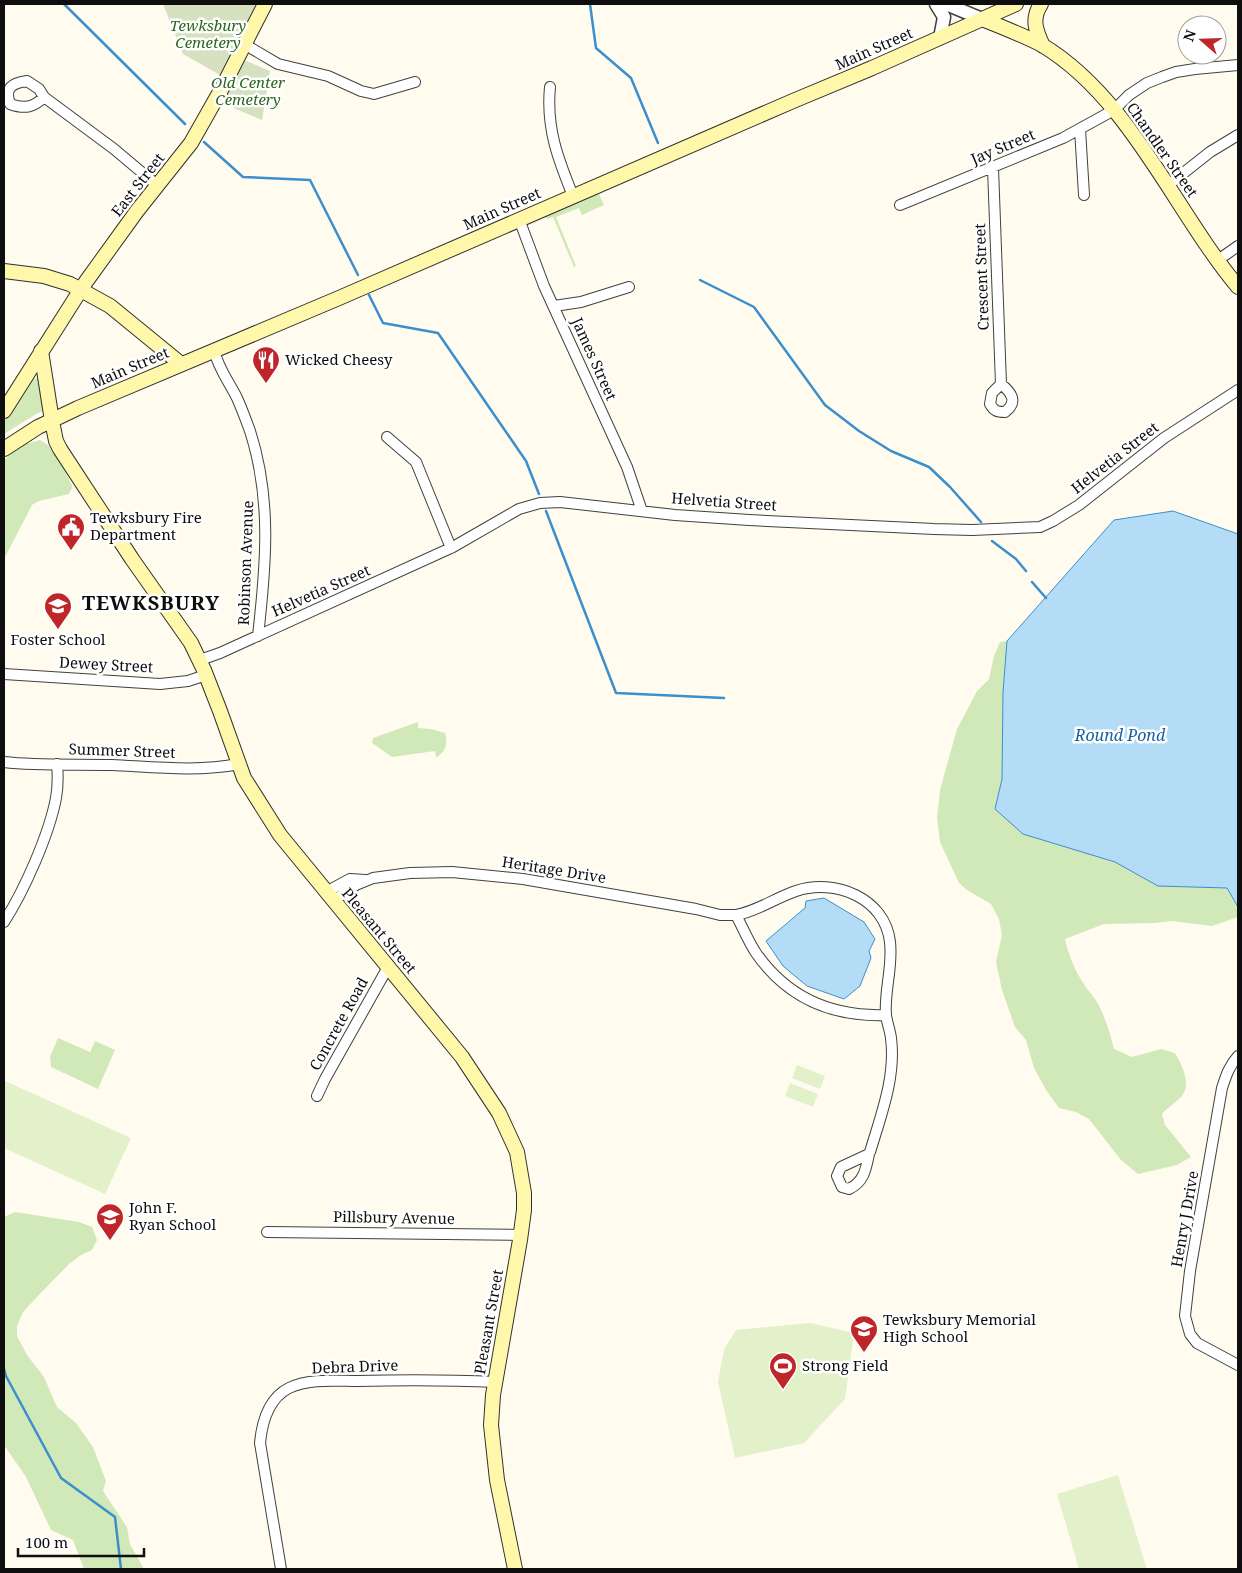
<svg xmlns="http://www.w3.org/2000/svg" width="1242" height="1573" font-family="'Noto Serif',serif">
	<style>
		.green { fill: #d1e9b8 }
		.cemetery { fill: #d5e1c0 }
		.pitch { fill: #e2f1ca }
		.water { fill: #b4dcf6; stroke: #3b8fcd }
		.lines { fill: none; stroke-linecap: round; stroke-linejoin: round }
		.stream { stroke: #3b8fcd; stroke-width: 2.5 }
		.minor-casing { stroke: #414141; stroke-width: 12 }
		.tertiary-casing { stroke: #414141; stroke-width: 15 }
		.secondary-casing { stroke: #303030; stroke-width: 16 }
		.minor { stroke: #fff; stroke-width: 10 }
		.tertiary { stroke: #fff; stroke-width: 12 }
		.secondary { stroke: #fff8aa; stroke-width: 14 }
		.labels { text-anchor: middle; stroke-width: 5; stroke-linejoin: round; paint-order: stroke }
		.park-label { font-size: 15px; font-style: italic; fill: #2b661e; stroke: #fff }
		.street-label { font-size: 15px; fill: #0e0e0e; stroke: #fff }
		.poi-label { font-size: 15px; fill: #0e0e0e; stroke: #fff; text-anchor: start }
		.water-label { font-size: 16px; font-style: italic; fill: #1760a0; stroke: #fff }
		.district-label { font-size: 20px; font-weight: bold; letter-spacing: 1px; fill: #0e0e0e; stroke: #fff }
	</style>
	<rect width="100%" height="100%" fill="#fffcef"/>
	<path class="green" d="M 596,193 L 599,194 L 604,205 L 582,215 L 579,208 L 556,217 L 576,266 L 574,267 L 553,217 L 547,219 L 545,216 Z
		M 37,378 L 39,381 L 43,411 L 36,414 L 4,434 L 4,419 L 32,379 Z
		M 40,440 L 52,448 L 72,485 L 72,488 L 69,494 L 39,501 L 32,505 L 4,559 L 4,460 L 22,445 Z
		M 1007,641 L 1003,691 L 1227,888 L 1238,907 L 1238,917 L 1212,926 L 1171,921 L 1155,923 L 1104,924 L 1065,939 C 1069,956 1075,971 1085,986 C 1090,993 1097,1000 1100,1008 C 1106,1020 1111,1036 1114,1049 L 1132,1057 L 1161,1049 L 1175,1053 C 1182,1065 1193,1086 1180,1098 C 1174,1104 1168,1107 1162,1114 L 1165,1125 L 1191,1157 L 1177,1165 L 1138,1174 L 1121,1160 L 1089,1119 L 1076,1112 L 1059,1108 L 1046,1090 L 1034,1068 L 1026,1040 L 1015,1027 L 1002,990 L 996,962 L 1002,935 L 999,919 L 991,904 L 967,890 L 959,883 L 940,842 L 937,818 L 940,790 L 957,729 L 977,691 L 989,679 L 994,656 L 1000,642 Z
		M 418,722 L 418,728 L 431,729 L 445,733 C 448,744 446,751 436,758 L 435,751 L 392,757 L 372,743 L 373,738 Z
		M 58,1038 L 90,1052 L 95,1041 L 115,1050 L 98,1089 L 51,1067 L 50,1057 Z
		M 15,1212 L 79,1222 L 92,1227 L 97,1240 L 92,1250 L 81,1255 L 69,1264 L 35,1299 L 23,1312 L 17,1326 L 17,1336 L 27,1355 L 44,1377 L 57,1407 L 76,1423 L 93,1447 L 106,1481 L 103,1491 L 127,1527 L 130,1544 L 144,1569 L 84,1569 L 73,1540 L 51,1530 L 26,1477 L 4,1445 L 4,1217 Z"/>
	<path class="cemetery" d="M 163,4 L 256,4 L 220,75 L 183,54 Z
		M 244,60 L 270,71 L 262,120 L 222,103 Z"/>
	<path class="pitch" d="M 797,1065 L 825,1076 L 820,1089 L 792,1078 Z
		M 5,1081 L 131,1138 L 105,1194 L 4,1148 Z
		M 790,1083 L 818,1094 L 813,1107 L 785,1096 Z
		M 810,1323 L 854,1333 L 845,1399 L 804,1443 L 735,1458 L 718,1382 L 724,1349 L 736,1330 Z
		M 1118,1475 L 1147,1569 L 1079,1569 L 1057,1494 Z"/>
	<path class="water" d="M 1173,511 L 1238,534 L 1238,907 L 1227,888 L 1158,886 L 1115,862 L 1023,834 L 995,809 L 1002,779 L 1003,692 L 1007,641 L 1114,520 Z
		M 824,898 L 864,922 L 875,939 L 869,951 L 871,958 L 860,986 L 844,999 L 807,986 L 783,966 L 766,941 L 805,908 L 806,901 Z"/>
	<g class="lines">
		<path class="stream" d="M 64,4 L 185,124
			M 590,4 L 596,48 L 631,78 L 658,143
			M 204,142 L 243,177 L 310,180 L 358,275
			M 700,280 L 754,307 L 825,405 L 859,431 L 891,451 L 929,467 L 950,487 L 981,522
			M 369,295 L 383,323 L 438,333 L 526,461 L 539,494
			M 546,511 L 616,693 L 724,698
			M 992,541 L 1016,559 L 1026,571
			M 1032,582 L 1046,598
			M 4,1369 L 6,1376 L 61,1478 L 115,1517 L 121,1569"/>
		<g class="minor-casing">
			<path id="minor" d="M 244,44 L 278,64 L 328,76 L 361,91 L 374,94 L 415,82
				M 550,87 C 546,128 558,159 573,196
				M 44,97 C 33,108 24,109 10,104 C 4,88 12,83 27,81 L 39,89 L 44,97 L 114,149 L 158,186
				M 1080,129 L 1084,195
				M 993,168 L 1001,384 L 992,393 L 990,404 C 994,411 997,412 1005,412 C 1018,402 1012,393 1001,384
				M 1167,186 L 1210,152 L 1238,135
				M 900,205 L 1063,138 L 1114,110 L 1129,95 L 1147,83 L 1162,77 L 1176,72 L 1195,69 L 1238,65
				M 519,219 L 544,286 L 627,467 L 642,511
				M 1218,260 L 1238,246
				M 554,306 L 581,302 L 629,287
				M 214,350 C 218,368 229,382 237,398 C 242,409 246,420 250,431 C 272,499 266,565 258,636
				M 387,437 L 416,462 L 451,548
				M 200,660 L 220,653 L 453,547 L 519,509 L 540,503 L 560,502 L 675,515 L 749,520 L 934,529 L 972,530 L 1040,527 L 1053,521 L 1079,505 L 1164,438 L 1238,390
				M 4,674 L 160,684 L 188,681 L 206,675
				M 4,762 C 39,766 76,764 112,765 C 154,767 198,772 239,764
				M 326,892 L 350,879 L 365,880
				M 333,901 L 356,885 L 373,878 L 410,873 L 452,872 L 523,879 L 696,909 L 720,915 L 736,915 C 743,928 748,941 756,953 C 788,999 832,1017 886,1015 C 884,990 893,968 890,942 C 885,898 835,878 796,891 C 775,898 758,911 736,915
				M 4,922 C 24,891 49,835 56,798 C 58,787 58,775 57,764
				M 1238,1056 C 1229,1066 1226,1076 1222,1088 L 1190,1271 L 1185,1316 L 1190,1334 L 1197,1343 L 1238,1365
				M 317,1096 L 325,1079 L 388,967
				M 870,1152 C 881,1115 896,1077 891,1038 C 890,1030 887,1023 886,1015
				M 869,1154 C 866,1169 864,1182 849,1189 L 842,1187 L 837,1176 L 841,1167 Z
				M 267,1232 L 521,1235
				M 281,1569 L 260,1443 C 262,1422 269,1398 289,1388 C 309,1378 336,1381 358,1381 C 404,1380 450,1380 496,1382"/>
		</g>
		<g class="tertiary-casing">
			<path id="tertiary" d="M 936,4 L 944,17 L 940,38
				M 946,4 L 982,19"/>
		</g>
		<g class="secondary-casing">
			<path id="secondary" d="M 1041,4 C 1031,19 1036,31 1043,46
				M 982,19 C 1002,27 1023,35 1042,45 C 1130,98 1174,210 1238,287
				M 4,271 L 44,276 L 70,284 L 110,306 L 181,364
				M 41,351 L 52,421 L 56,441 L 60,449 L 132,559 L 191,643 L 204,670 L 220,711 L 244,778 L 280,835 L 462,1057 L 499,1113 L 517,1152 L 524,1193 L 524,1210 L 520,1240 L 493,1395 L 491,1425 L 497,1480 L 515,1569
				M 4,411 L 85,283 L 137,211 L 191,143 L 221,90 L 265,4
				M 4,449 L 38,427 L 78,408 L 339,298 L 793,101 L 872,68 L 1016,4"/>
		</g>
		<use href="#minor" class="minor"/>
		<use href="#tertiary" class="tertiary"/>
		<use href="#secondary" class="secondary"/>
	</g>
	<defs>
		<g id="restaurant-pin" transform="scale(1.4375)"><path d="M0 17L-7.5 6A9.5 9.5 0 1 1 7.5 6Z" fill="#be2629" stroke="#fff"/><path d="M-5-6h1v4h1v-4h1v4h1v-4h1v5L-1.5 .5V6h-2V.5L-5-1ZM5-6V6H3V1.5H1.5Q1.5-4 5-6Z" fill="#fff"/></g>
		<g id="civic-pin" transform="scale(1.4375)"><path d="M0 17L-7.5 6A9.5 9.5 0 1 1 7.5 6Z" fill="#be2629" stroke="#fff"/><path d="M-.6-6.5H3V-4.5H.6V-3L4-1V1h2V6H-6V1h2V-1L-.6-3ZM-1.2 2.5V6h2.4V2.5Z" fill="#fff"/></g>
		<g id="school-pin" transform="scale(1.4375)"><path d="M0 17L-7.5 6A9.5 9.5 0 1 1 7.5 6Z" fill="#be2629" stroke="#fff"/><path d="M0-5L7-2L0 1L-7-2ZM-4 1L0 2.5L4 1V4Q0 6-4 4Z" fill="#fff"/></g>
		<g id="stadium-pin" transform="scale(1.4375)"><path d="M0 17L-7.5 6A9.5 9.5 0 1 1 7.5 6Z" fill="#be2629" stroke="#fff"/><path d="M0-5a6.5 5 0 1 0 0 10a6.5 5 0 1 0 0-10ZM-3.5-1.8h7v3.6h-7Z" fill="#fff"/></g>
	</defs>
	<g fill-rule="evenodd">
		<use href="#restaurant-pin" x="266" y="360"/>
		<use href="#civic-pin" x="71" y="527"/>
		<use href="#school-pin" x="58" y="606"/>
		<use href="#school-pin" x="110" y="1217"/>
		<use href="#school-pin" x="864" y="1329"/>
		<use href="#stadium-pin" x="783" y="1366"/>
	</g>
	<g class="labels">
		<g class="park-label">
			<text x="208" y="31">Tewksbury<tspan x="208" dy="17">Cemetery</tspan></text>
			<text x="248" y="88">Old Center<tspan x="248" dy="17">Cemetery</tspan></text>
		</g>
		<g class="street-label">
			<text transform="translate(874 49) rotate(-24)" y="5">Main Street</text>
			<text transform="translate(1003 147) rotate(-23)" y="5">Jay Street</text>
			<text transform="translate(1162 150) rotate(55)" y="5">Chandler Street</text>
			<text transform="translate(138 185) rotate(-52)" y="5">East Street</text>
			<text transform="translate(502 209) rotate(-24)" y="5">Main Street</text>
			<text transform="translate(982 277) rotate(-92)" y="5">Crescent Street</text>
			<text transform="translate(594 359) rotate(66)" y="5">James Street</text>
			<text transform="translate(130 368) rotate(-23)" y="5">Main Street</text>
			<text transform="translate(1115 458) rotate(-38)" y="5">Helvetia Street</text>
			<text transform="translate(724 502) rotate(4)" y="5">Helvetia Street</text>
			<text transform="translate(246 563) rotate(-88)" y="5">Robinson Avenue</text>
			<text transform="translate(321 591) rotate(-24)" y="5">Helvetia Street</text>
			<text transform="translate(106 665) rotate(3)" y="5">Dewey Street</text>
			<text transform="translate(122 751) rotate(2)" y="5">Summer Street</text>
			<text transform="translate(554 870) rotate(9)" y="5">Heritage Drive</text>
			<text transform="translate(379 931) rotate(50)" y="5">Pleasant Street</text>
			<text transform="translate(339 1024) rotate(-61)" y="5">Concrete Road</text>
			<text transform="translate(394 1218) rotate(1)" y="5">Pillsbury Avenue</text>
			<text transform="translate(1185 1219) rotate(-80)" y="5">Henry J Drive</text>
			<text transform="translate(489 1322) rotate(-80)" y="5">Pleasant Street</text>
			<text transform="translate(355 1367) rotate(-2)" y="5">Debra Drive</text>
		</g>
		<g class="poi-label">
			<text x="285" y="365">Wicked Cheesy</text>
			<text x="90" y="523">Tewksbury Fire<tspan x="90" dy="17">Department</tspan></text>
			<text x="58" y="645" text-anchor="middle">Foster School</text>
			<text x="129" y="1213">John F.<tspan x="129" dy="17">Ryan School</tspan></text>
			<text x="883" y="1325">Tewksbury Memorial<tspan x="883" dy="17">High School</tspan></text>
			<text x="802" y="1371">Strong Field</text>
		</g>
		<g class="water-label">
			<text x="1120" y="741">Round Pond</text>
		</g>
		<g class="district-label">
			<text x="151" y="610">TEWKSBURY</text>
		</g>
	</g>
	<rect width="1242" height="1573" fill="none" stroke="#0e0e0e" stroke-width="10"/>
	<g transform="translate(1202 40) rotate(290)"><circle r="24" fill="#ffffff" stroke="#9f9f9f"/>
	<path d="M0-4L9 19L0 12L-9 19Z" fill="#be2629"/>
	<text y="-8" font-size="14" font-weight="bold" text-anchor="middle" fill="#0e0e0e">N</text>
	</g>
	<path d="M18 1548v8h126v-8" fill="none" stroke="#0e0e0e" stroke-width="2.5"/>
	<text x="25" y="1548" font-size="15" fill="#0e0e0e" stroke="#ffffff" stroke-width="4" paint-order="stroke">100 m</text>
</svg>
